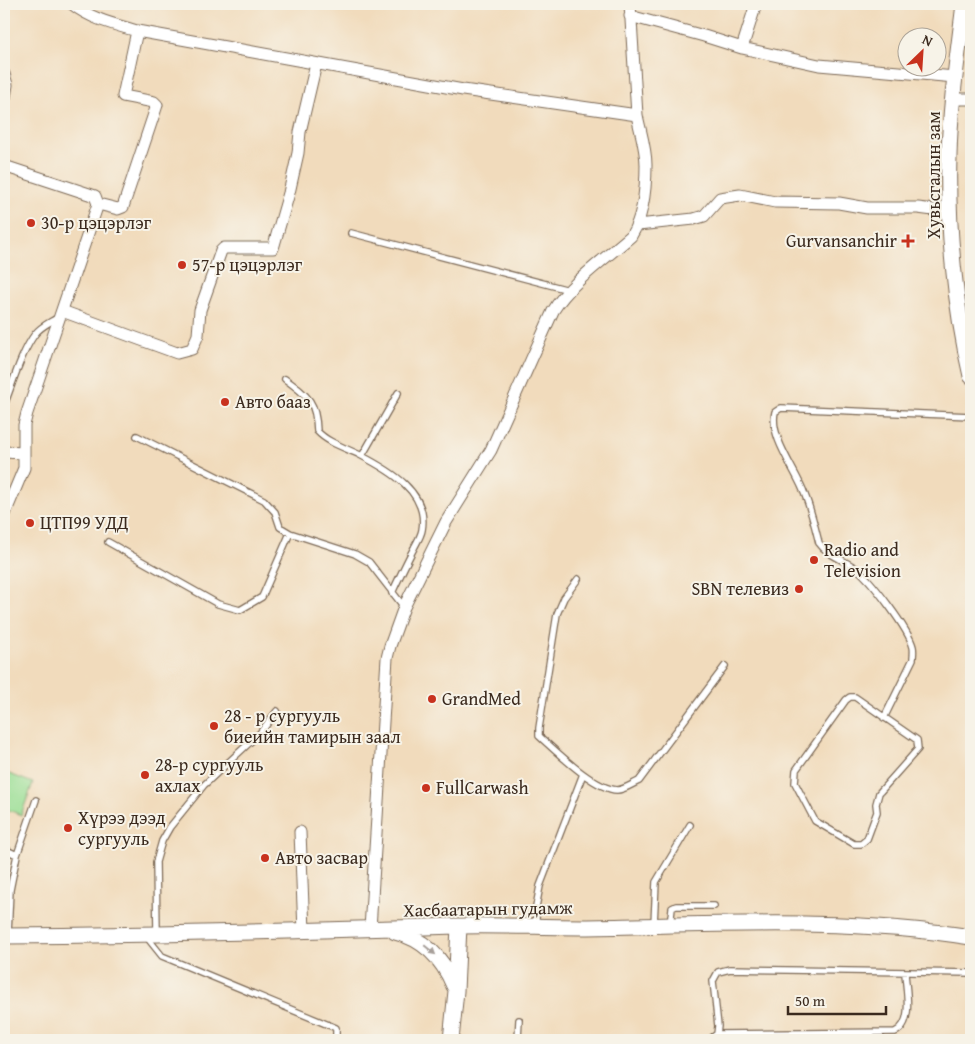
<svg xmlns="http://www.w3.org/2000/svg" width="975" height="1044" font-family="'Gentium Book Plus',serif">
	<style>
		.pitch { fill: #9bdf96; stroke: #6b845a }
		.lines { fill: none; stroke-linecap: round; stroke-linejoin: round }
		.lane-casing { stroke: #7b6855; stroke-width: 8 }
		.street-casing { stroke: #7b6855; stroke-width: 13 }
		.secondary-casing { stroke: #7b6855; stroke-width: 17 }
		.lane { stroke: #fff; stroke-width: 5.5 }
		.street { stroke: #fff; stroke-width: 11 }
		.secondary { stroke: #fff; stroke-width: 15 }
		.oneway { fill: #a79f9a }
		.poi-dot { fill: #c8321e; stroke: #f7f3e8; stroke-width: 2 }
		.labels { text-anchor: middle; stroke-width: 4; stroke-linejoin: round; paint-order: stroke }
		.street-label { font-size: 18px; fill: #3b2a1e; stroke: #f7f3e8 }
		.poi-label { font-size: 18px; fill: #3b2a1e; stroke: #f7f3e8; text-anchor: start }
	</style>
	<rect width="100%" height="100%" fill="#f7f3e8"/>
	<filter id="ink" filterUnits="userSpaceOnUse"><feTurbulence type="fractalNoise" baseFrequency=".02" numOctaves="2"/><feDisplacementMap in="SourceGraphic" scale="10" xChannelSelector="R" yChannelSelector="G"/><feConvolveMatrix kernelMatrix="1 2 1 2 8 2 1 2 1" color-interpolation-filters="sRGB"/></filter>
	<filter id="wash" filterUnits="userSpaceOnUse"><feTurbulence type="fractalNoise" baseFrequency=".0096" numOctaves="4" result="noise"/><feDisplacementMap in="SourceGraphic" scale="20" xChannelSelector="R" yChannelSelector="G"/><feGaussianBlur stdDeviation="1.12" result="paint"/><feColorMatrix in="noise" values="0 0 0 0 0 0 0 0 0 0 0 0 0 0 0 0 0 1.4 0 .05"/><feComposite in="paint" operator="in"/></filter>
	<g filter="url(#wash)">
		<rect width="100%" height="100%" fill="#f1dbbc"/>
		<path class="pitch" d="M 4,772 L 33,783 L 21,815 L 4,808 Z"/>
	</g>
	<g filter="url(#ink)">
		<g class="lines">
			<g class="lane-casing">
				<path id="lane" d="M 351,233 L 569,290
					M 285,379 C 308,396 316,401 317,431 C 328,443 346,448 360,455 C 389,470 429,492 422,530 C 421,536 417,542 414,548 C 406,563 399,578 392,593
					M 4,405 C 13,383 21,353 35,334 C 41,326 49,323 57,318
					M 137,436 L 264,500 L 275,512 L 280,527 L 290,533 L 355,554 L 369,562 L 404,607
					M 362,456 L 398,393
					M 108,542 L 218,604 L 240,610 L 262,597 L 290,533
					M 578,579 L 564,598 L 557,614 L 539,728 L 539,736 C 556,751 594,789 617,790 C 624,790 632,784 639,781 L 725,666
					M 850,697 L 855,697 L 917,740 L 918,749 L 879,793 L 876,804 L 877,812 L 867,839 L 861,844 L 854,844 L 815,821 L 795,783 L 796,770 L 846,700 Z
					M 884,718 L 913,659 C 913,655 914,651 913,647 C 909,630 872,581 857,569 C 845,560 828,556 819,543 C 815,527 811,510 805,495 C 797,471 769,438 775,412 L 781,408 L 971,416
					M 4,849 L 17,855
					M 654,924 L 656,882 L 690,825
					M 536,925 L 536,907 L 540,886 L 583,774
					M 670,926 L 672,908 L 676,906 L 714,906
					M 157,933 L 156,862 L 162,841 L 170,827 L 204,785 L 260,733 L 277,711
					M 8,934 L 10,890 L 17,855 L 36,800
					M 146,936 L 162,956 L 336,1028 L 336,1040
					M 717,1034 L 895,1032 C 914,1024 906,990 905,973
					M 518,1040 L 519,1020
					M 709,1040 L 717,1034 L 718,1026 L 713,981 L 718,972 L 730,969 L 971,973"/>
			</g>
			<g class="street-casing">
				<path id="street" d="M 72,4 C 91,19 113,24 137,31 L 463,90 L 637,115 L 630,4
					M 630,16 L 704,36 L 742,48 L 819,65 L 955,77
					M 742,48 L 756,4
					M 4,74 L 7,85 L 4,103
					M 953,99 L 971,99
					M 4,166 L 95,196 L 98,204 L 27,413 L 24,425 L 24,468 L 4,516
					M 98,204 L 118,209 L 123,207 L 157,105 L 154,102 L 123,96 L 137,31
					M 638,225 L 694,219 L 704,216 L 720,198 L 740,195 L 775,202 L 839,203 L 867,208 L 918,208 L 949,212
					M 62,311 L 177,353 L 192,349 L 198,335 L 200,310 L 221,251 L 224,248 L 273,248 L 274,245 L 289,193 L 298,153 L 300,132 L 316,64
					M 4,452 L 24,453
					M 300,832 L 304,931
					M 370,929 L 387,658 L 390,646 L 404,607 L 446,522 L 491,450 L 553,311 C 570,283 606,258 631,236 C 643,217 646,187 646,165 C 646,148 640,131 637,115"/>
			</g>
			<g class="secondary-casing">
				<path id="secondary" d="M 964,4 C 958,54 950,105 949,156 C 947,225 955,308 971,376
					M 395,932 C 425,939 443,959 454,986
					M 4,936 C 155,935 305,931 456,926 C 500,925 544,927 588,927 C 715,925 845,917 971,937
					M 451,1040 L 456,991 L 459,926"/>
			</g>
			<use href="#lane" class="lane"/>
			<use href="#street" class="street"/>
			<use href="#secondary" class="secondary"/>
		</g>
		<defs><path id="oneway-solid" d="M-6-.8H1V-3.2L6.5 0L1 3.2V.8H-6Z" transform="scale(1.25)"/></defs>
		<use class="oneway" href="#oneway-solid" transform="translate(430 950) rotate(40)"/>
	</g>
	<g class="poi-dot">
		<circle cx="31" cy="223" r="5"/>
		<path d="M905.5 233.5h5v5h5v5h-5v5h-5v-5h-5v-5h5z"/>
		<circle cx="182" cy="265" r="5"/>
		<circle cx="225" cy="402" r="5"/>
		<circle cx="30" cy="523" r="5"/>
		<circle cx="814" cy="560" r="5"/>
		<circle cx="799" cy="589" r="5"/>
		<circle cx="432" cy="699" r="5"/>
		<circle cx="214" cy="726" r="5"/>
		<circle cx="145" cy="775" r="5"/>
		<circle cx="426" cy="788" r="5"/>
		<circle cx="68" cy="828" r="5"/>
		<circle cx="265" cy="858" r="5"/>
	</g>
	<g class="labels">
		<g class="street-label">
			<text transform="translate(934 175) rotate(-90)" y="6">Хувьсгалын зам</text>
			<text transform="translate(488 909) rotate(-1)" y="6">Хасбаатарын гудамж</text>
		</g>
		<g class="poi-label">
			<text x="41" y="229">30-р цэцэрлэг</text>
			<text x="897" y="247" text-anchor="end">Gurvansanchir</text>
			<text x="192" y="271">57-р цэцэрлэг</text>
			<text x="235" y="408">Авто бааз</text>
			<text x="40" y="529">ЦТП99 УДД</text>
			<text x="824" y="556">Radio and<tspan x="824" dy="21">Television</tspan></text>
			<text x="789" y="595" text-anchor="end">SBN телевиз</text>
			<text x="442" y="705">GrandMed</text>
			<text x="224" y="722">28 - р сургууль<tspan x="224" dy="21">биеийн тамирын заал</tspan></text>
			<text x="155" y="771">28-р сургууль<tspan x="155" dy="21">ахлах</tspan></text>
			<text x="436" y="794">FullCarwash</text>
			<text x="78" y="824">Хүрээ дээд<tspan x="78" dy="21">сургууль</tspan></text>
			<text x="275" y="864">Авто засвар</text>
		</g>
	</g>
	<rect width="975" height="1044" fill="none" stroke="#f7f3e8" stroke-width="20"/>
	<g transform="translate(922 52) rotate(25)"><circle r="24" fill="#f7f3e8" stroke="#aca397"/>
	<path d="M0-4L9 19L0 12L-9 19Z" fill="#c8321e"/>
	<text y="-8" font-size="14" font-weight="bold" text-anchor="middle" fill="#3b2a1e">N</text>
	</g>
	<path d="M788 1006v8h98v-8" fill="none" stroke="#3b2a1e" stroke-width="2.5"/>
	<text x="795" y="1006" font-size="15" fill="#3b2a1e" stroke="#f7f3e8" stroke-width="4" paint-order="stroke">50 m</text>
</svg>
